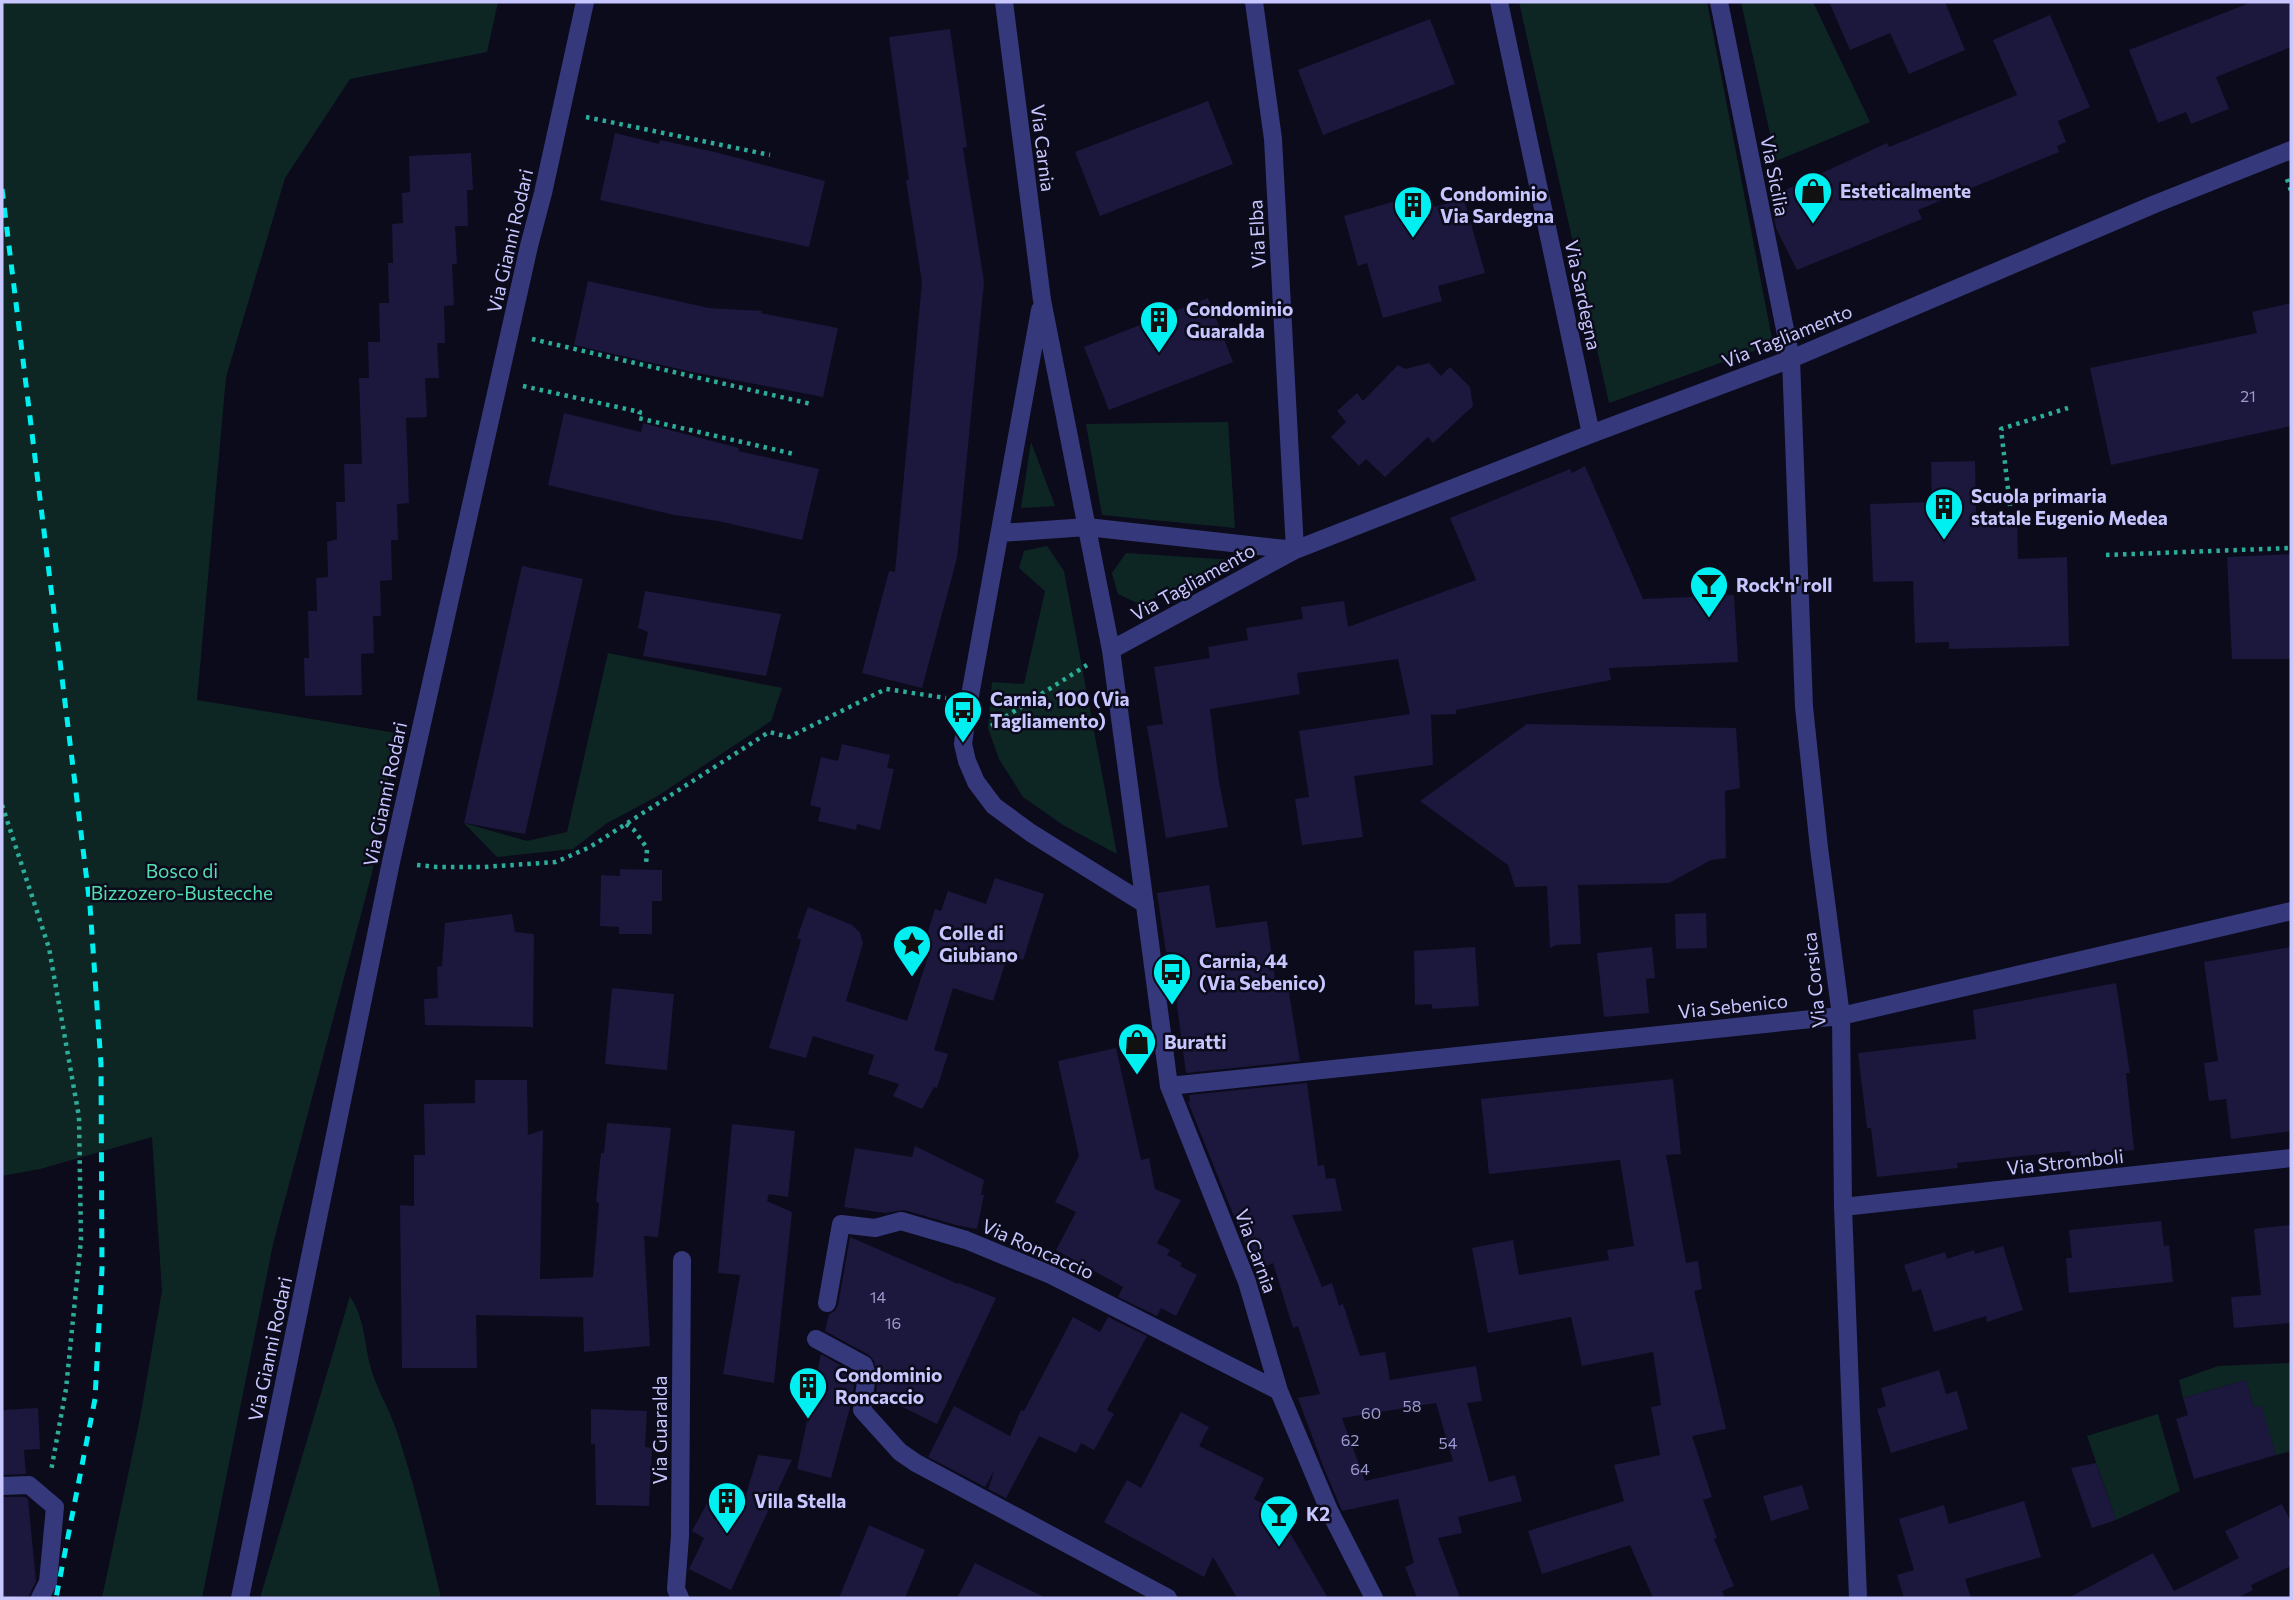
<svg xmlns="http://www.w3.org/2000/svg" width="2293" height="1600" font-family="Commissioner,sans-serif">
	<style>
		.green { fill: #0e2623 }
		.building { fill: #1b173d; fill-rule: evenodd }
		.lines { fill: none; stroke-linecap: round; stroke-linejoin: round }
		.path { stroke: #2cad9a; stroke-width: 4.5; stroke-dasharray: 3.5 5; stroke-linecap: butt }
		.street { stroke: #35397c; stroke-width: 18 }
		.rail { stroke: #00eff1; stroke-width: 5; stroke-dasharray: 10 9; stroke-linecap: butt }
		.labels { text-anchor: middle; stroke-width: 5; stroke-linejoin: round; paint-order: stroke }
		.number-label { font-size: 16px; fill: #9c9ace }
		.street-label { font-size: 19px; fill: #c7c6ff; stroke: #0c0b1c }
		.poi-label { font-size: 19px; font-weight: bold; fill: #c7c6ff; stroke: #0c0b1c; text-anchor: start }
		.park-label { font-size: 19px; fill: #53deaf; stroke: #0c0b1c }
	</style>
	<rect width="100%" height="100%" fill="#0c0b1c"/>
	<path class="green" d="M 2,2 L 498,2 L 487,52 L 350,79 L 285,178 L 226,377 L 197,700 L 396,733 L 372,873 L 273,1244 L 202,1598 L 102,1598 L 140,1418 L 162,1291 L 152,1137 L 40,1169 L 2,1176 Z
		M 1519,2 L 1707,2 L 1773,344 L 1609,403 Z
		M 1741,2 L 1813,2 L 1870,122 L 1776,161 Z
		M 1228,422 L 1235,528 L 1102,515 L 1086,424 Z
		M 1031,442 L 1055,506 L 1021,508 Z
		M 1047,546 L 1064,571 L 1117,854 L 1063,825 L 1023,797 L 999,759 L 988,728 L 992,682 L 1024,684 L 1045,591 L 1019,568 L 1024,551 Z
		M 1126,553 L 1249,561 L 1139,604 L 1118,594 L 1112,573 Z
		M 608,653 L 782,688 L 771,721 L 656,797 L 607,823 L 573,849 L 497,857 L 464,823 L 527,841 L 567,832 Z
		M 350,1296 C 367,1324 363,1343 372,1372 C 379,1393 390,1411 397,1432 C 415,1486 428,1543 441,1598 L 260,1598 Z
		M 2291,1363 L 2291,1451 L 2276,1455 L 2260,1406 L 2254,1408 L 2246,1380 L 2183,1398 L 2179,1380 L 2218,1366 Z
		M 2158,1414 L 2180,1491 L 2116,1520 L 2087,1436 Z"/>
	<path class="building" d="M 1829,2 L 1945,2 L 1965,50 L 1909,74 L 1890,33 L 1850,50 Z
		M 2252,2 L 2291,2 L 2291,47 L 2216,77 L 2229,109 L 2191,124 L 2186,112 L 2158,123 L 2129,50 Z
		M 2050,15 L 2090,107 L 2058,121 L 2066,142 L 2057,146 L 2059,152 L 1918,210 L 1922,219 L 1797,270 L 1776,228 L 1770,197 L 1887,143 L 1889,147 L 2017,95 L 1993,40 Z
		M 1430,19 L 1455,84 L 1323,135 L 1298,70 Z
		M 950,29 L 967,147 L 963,148 L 984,282 L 957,558 L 922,688 L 862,673 L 889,571 L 895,572 L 922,282 L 906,180 L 909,180 L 889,37 Z
		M 1208,101 L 1233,164 L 1100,216 L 1075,152 Z
		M 615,133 L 659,144 L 660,140 L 715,152 L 825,181 L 809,247 L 600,200 Z
		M 471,153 L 473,190 L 467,190 L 468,226 L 455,226 L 457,264 L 452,264 L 454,305 L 444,306 L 445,343 L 437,343 L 439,378 L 425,378 L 427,417 L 406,418 L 409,503 L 397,504 L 398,540 L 391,540 L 392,580 L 380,581 L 381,616 L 373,616 L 374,653 L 361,654 L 362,695 L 305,696 L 304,658 L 309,658 L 308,611 L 317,611 L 316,578 L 328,577 L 327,542 L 337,539 L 336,502 L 345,502 L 344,464 L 362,464 L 359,378 L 369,378 L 368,342 L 380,342 L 379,303 L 389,303 L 388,263 L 393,263 L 392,224 L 403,223 L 402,193 L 410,192 L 409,156 Z
		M 1430,191 L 1434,207 L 1464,199 L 1485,273 L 1438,286 L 1442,301 L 1383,318 L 1367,263 L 1358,266 L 1344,216 Z
		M 588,281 L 709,308 L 762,311 L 761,313 L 838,328 L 823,397 L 692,372 L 574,345 Z
		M 1208,298 L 1233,362 L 1109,410 L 1084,347 Z
		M 2291,303 L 2291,426 L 2111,465 L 2090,368 L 2257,333 L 2252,312 Z
		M 1429,363 L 1441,376 L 1450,367 L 1470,387 L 1473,406 L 1433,443 L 1428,437 L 1385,477 L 1366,459 L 1359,466 L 1331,437 L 1346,422 L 1337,411 L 1357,393 L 1363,401 L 1398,365 L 1405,369 Z
		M 564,413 L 641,432 L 643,423 L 739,448 L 738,451 L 819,469 L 802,540 L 718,521 L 674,515 L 548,485 Z
		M 1975,461 L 1976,514 L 2017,513 L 2018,559 L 2067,557 L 2069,646 L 1949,649 L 1949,642 L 1915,643 L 1913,581 L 1873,582 L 1870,504 L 1932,502 L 1931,462 Z
		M 1585,466 L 1643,599 L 1734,595 L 1738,662 L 1609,668 L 1611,680 L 1456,710 L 1456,714 L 1431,715 L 1433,765 L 1354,776 L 1363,837 L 1302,845 L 1295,799 L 1309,797 L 1299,731 L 1410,714 L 1398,659 L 1297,673 L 1300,694 L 1210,709 L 1219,782 L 1228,827 L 1166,838 L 1147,726 L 1163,724 L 1154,667 L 1210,658 L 1208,647 L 1248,640 L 1246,628 L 1303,619 L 1301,607 L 1344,601 L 1348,627 L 1476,580 L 1450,518 L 1570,469 L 1572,473 Z
		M 2291,554 L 2291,659 L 2232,659 L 2227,557 Z
		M 522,566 L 583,579 L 525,834 L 464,823 Z
		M 645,591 L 781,614 L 766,676 L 643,656 L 648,632 L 638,628 Z
		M 1527,724 L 1736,728 L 1740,788 L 1725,791 L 1726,858 L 1711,860 L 1669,883 L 1578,885 L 1581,944 L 1556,945 L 1550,948 L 1547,886 L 1515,887 L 1508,865 L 1420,801 Z
		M 842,744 L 890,755 L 887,768 L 894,769 L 880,830 L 857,824 L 856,830 L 818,821 L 821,808 L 810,805 L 821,757 L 838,761 Z
		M 620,869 L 662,870 L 662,901 L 652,901 L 652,934 L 619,934 L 619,927 L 600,926 L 601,875 L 620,876 Z
		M 995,878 L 1044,894 L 1023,960 L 1008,955 L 993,1001 L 953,988 L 934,1050 L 948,1054 L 937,1088 L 934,1087 L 922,1109 L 893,1096 L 899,1084 L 868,1074 L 874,1055 L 813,1036 L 806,1058 L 769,1048 L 801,940 L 797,938 L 808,907 L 852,925 L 860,933 L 863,943 L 846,1001 L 907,1021 L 932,944 L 925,941 L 935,909 L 941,911 L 948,891 L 986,904 Z
		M 1209,885 L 1216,928 L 1267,921 L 1276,987 L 1288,986 L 1300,1061 L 1186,1073 L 1170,952 L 1166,952 L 1157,893 Z
		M 1706,913 L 1707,948 L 1676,949 L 1675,914 Z
		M 512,914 L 515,932 L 534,934 L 533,1027 L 425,1025 L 424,999 L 438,998 L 437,967 L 442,966 L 445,923 Z
		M 1475,947 L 1479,1006 L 1432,1009 L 1432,1004 L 1415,1005 L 1414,951 Z
		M 1652,947 L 1655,978 L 1646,979 L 1649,1013 L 1604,1017 L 1597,953 Z
		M 2291,947 L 2291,1131 L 2231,1139 L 2226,1099 L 2209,1101 L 2204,1063 L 2218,1061 L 2204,962 Z
		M 2116,983 L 2130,1073 L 2126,1073 L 2134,1150 L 2071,1156 L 2070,1151 L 1957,1163 L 1958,1168 L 1877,1177 L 1871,1128 L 1867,1128 L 1858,1053 L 1976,1039 L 1973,1010 Z
		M 612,988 L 674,994 L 667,1070 L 605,1064 Z
		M 1116,1048 L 1141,1160 L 1149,1158 L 1155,1189 L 1181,1200 L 1157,1243 L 1170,1250 L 1167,1255 L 1182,1263 L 1180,1266 L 1197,1275 L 1176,1316 L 1161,1308 L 1157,1316 L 1118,1297 L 1123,1287 L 1056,1250 L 1076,1212 L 1055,1202 L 1079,1156 L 1058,1061 Z
		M 1673,1079 L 1681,1154 L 1666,1155 L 1686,1263 L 1698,1261 L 1702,1289 L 1694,1291 L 1726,1429 L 1692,1436 L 1712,1497 L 1703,1500 L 1717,1538 L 1714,1539 L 1734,1586 L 1722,1591 L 1725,1598 L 1653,1598 L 1630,1545 L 1542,1574 L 1528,1531 L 1624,1501 L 1614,1465 L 1660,1455 L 1651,1407 L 1661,1405 L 1653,1352 L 1582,1366 L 1571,1317 L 1488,1333 L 1472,1248 L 1513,1240 L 1519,1275 L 1609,1260 L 1607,1250 L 1634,1246 L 1620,1160 L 1489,1174 L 1481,1099 Z
		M 475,1080 L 527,1080 L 528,1135 L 543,1130 L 540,1279 L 593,1277 L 599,1203 L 596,1202 L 601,1153 L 604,1153 L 607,1123 L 671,1128 L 658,1237 L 644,1236 L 650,1346 L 584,1352 L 583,1317 L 476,1315 L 477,1368 L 402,1368 L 400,1205 L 414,1206 L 414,1155 L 425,1155 L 424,1104 L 475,1103 Z
		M 1307,1083 L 1318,1166 L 1324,1165 L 1326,1179 L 1335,1178 L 1342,1211 L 1292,1215 L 1322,1287 L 1332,1283 L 1339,1306 L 1343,1304 L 1360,1356 L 1385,1352 L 1390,1380 L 1476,1366 L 1482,1401 L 1467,1403 L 1489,1482 L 1515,1475 L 1522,1501 L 1458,1517 L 1462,1533 L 1438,1538 L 1460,1598 L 1417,1598 L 1405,1567 L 1414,1563 L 1398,1499 L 1342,1511 L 1323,1466 L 1298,1398 L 1320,1394 L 1298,1326 L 1293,1328 L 1273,1263 L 1256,1271 L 1188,1102 L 1190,1101 L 1189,1095 ZM 1436,1403 L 1453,1461 L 1365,1481 L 1342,1418 Z
		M 732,1124 L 795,1131 L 788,1197 L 769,1194 L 767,1201 L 792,1212 L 774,1383 L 723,1374 L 740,1275 L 718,1273 Z
		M 915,1146 L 984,1180 L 981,1195 L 984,1195 L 977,1229 L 956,1225 L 904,1210 L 885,1213 L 844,1207 L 855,1148 L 912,1157 Z
		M 2161,1221 L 2164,1246 L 2169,1245 L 2173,1282 L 2069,1293 L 2066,1258 L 2072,1258 L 2069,1230 Z
		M 2291,1225 L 2291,1323 L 2234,1328 L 2231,1297 L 2261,1295 L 2254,1229 Z
		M 850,1237 L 958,1284 L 959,1283 L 996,1298 L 937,1424 L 876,1394 L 878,1376 L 874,1361 L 869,1355 L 825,1331 L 829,1314 L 835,1311 L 838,1305 Z
		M 2003,1246 L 2023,1310 L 1987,1322 L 1986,1316 L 1934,1332 L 1921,1289 L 1913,1292 L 1904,1265 L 1945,1252 L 1947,1259 L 1974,1250 L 1975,1254 Z
		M 1073,1317 L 1100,1332 L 1108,1317 L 1147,1336 L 1107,1410 L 1114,1414 L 1094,1450 L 1081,1443 L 1076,1453 L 1039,1436 L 1006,1498 L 988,1489 L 995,1469 L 985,1487 L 928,1457 L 954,1406 L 1010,1436 L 1021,1410 L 1024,1411 Z
		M 821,1354 L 854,1373 L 855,1376 L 852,1400 L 831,1478 L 797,1469 Z
		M 1939,1370 L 1946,1394 L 1957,1391 L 1968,1429 L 1891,1453 L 1877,1409 L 1886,1406 L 1881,1388 Z
		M 2246,1380 L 2254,1408 L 2261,1405 L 2276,1455 L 2194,1479 L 2176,1419 L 2188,1415 L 2183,1398 Z
		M 38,1408 L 40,1449 L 24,1450 L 26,1474 L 2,1475 L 2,1410 Z
		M 591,1409 L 647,1411 L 645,1447 L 652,1448 L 649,1506 L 596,1505 L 595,1444 L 591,1444 Z
		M 1181,1412 L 1209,1427 L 1199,1446 L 1264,1478 L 1254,1499 L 1277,1511 L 1328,1598 L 1237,1598 L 1213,1557 L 1204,1577 L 1104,1522 L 1127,1480 L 1141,1488 Z
		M 758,1455 L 792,1460 L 731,1590 L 689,1569 L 704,1538 L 692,1531 L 718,1483 L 745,1498 Z
		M 2096,1463 L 2116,1520 L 2092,1528 L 2071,1468 Z
		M 1802,1485 L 1809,1509 L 1771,1521 L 1763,1496 Z
		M 2,1497 L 25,1497 L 28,1499 L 36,1581 L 29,1596 L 2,1598 Z
		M 2024,1501 L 2041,1557 L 1965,1579 L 1971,1598 L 1904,1598 L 1897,1575 L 1914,1570 L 1899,1519 L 1944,1505 L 1949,1524 Z
		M 2282,1504 L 2291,1522 L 2291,1566 L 2251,1585 L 2253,1590 L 2237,1598 L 2068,1598 L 2153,1553 L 2174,1591 L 2239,1558 L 2225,1531 Z
		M 869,1525 L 925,1550 L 905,1598 L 839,1598 Z
		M 975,1563 L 1046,1598 L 957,1598 Z"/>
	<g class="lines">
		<path class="path" d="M 586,117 L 770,155
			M 2287,179 L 2291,191
			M 532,339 L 811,404
			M 523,386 L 640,412 L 638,418 L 794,454
			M 2010,506 L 2001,429 L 2068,408
			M 2106,555 L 2291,548
			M 991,726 L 1087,665
			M 2,805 L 49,948 L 79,1117 L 81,1240 L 66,1389 L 51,1471
			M 626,824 L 634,830 L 647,848 L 646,866
			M 417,865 L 437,867 L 484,867 L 556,862 L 590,847 L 769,732 L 789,737 L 886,689 L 946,698"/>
		<path class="street" d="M 1004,2 L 1042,300 L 1111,650 L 1169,1086 L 1247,1282 L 1279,1391 L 1329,1510 L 1374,1598
			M 1254,2 L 1273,139 L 1295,550
			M 1499,2 L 1591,434
			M 1719,2 L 1791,359 L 1804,707 L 1819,848 L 1841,1016 L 1843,1207 L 1858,1598
			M 1040,310 L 969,701 L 963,744 L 967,761 L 976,782 L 994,806 L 1031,833 L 1145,904
			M 1000,533 L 1087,527 L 1295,550
			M 1111,650 L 1295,550 L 1591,434 L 1791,359 L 2155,204 L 2291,150
			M 1169,1086 L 1841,1016 L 2291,911
			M 1843,1207 L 2291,1158
			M 827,1303 L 841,1224 L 875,1228 L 901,1221 L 966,1240 L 1051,1275 L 1279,1391
			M 816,1339 L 864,1365 L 867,1375 L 862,1410 L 900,1452 L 916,1463 L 1168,1598
			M 2,1486 L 29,1485 L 55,1507 L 48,1582 L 40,1598
			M 240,1598 L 391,862 L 529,246 L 543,193 L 585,2
			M 680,1598 L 676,1589 L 680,1536 L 682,1260"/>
		<path class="rail" d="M 2,189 L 90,906 L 101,1064 L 102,1269 L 95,1399 L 56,1598"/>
	</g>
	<defs>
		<g id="shop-pin" transform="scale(2.0125)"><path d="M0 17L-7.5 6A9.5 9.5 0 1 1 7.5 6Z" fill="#00eff1" stroke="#0c0b1c"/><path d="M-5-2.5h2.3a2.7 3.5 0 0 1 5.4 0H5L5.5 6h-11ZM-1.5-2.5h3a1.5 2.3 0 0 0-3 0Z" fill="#111"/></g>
		<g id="building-pin" transform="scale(2.0125)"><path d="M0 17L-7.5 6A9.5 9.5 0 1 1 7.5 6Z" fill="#00eff1" stroke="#0c0b1c"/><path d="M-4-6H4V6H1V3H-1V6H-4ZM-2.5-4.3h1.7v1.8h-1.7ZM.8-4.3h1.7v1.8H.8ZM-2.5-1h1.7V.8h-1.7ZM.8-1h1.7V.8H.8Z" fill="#111"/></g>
		<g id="bar-pin" transform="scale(2.0125)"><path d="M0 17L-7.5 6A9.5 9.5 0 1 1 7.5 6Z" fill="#00eff1" stroke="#0c0b1c"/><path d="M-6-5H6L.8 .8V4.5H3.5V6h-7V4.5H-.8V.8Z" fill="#111"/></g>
		<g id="bus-pin" transform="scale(2.0125)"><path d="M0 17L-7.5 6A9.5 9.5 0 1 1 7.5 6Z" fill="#00eff1" stroke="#0c0b1c"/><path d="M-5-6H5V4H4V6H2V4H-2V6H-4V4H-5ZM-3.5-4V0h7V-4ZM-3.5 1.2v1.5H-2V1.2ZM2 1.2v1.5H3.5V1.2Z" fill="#111"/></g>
		<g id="sight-pin" transform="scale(2.0125)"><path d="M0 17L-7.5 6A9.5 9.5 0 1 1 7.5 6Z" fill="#00eff1" stroke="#0c0b1c"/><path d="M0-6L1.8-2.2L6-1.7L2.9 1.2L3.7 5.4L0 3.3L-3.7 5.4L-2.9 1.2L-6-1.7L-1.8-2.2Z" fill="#111"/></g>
	</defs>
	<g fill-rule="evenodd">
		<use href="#shop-pin" x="1813" y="191"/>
		<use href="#building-pin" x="1413" y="205"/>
		<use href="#building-pin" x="1159" y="320"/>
		<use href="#building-pin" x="1944" y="507"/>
		<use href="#bar-pin" x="1709" y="585"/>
		<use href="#bus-pin" x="963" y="710"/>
		<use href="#sight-pin" x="912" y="944"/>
		<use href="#bus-pin" x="1172" y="972"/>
		<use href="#shop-pin" x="1137" y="1042"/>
		<use href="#building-pin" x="808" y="1386"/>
		<use href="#building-pin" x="727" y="1501"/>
		<use href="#bar-pin" x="1279" y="1514"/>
	</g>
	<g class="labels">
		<g class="number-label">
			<text x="2248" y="402">21</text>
			<text x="878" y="1303">14</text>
			<text x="893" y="1329">16</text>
			<text x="1412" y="1412">58</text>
			<text x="1371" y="1419">60</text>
			<text x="1350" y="1446">62</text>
			<text x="1448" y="1449">54</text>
			<text x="1360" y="1475">64</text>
		</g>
		<g class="street-label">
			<text transform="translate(1043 148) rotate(83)" y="7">Via Carnia</text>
			<text transform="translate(1775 176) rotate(79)" y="7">Via Sicilia</text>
			<text transform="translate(1257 234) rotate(-93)" y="7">Via Elba</text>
			<text transform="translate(510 241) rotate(-77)" y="7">Via Gianni Rodari</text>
			<text transform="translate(1583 295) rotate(78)" y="7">Via Sardegna</text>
			<text transform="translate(1787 336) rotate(-22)" y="7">Via Tagliamento</text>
			<text transform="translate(1193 582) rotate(-29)" y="7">Via Tagliamento</text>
			<text transform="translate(385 794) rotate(-78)" y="7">Via Gianni Rodari</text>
			<text transform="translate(1814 980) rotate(-96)" y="7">Via Corsica</text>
			<text transform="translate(1733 1006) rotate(-6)" y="7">Via Sebenico</text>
			<text transform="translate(2065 1162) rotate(-6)" y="7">Via Stromboli</text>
			<text transform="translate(1038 1249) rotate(24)" y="7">Via Roncaccio</text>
			<text transform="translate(1256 1251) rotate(70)" y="7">Via Carnia</text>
			<text transform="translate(270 1349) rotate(-78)" y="7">Via Gianni Rodari</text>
			<text transform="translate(660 1430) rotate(-90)" y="7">Via Guaralda</text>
		</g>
		<g class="poi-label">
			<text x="1840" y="198">Esteticalmente</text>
			<text x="1440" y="201">Condominio<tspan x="1440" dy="22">Via Sardegna</tspan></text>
			<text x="1186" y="316">Condominio<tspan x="1186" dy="22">Guaralda</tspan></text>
			<text x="1971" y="503">Scuola primaria<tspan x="1971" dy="22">statale Eugenio Medea</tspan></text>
			<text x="1736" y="592">Rock'n' roll</text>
			<text x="990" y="706">Carnia, 100 (Via<tspan x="990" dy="22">Tagliamento)</tspan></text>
			<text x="939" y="940">Colle di<tspan x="939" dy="22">Giubiano</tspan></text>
			<text x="1199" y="968">Carnia, 44<tspan x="1199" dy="22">(Via Sebenico)</tspan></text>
			<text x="1164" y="1049">Buratti</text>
			<text x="835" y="1382">Condominio<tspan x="835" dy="22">Roncaccio</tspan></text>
			<text x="754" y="1508">Villa Stella</text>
			<text x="1306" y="1521">K2</text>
		</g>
		<g class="park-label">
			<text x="182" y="878">Bosco di<tspan x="182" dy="22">Bizzozero-Bustecche</tspan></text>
		</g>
	</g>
	<rect width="2293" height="1600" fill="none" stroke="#c7c6ff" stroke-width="7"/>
</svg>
